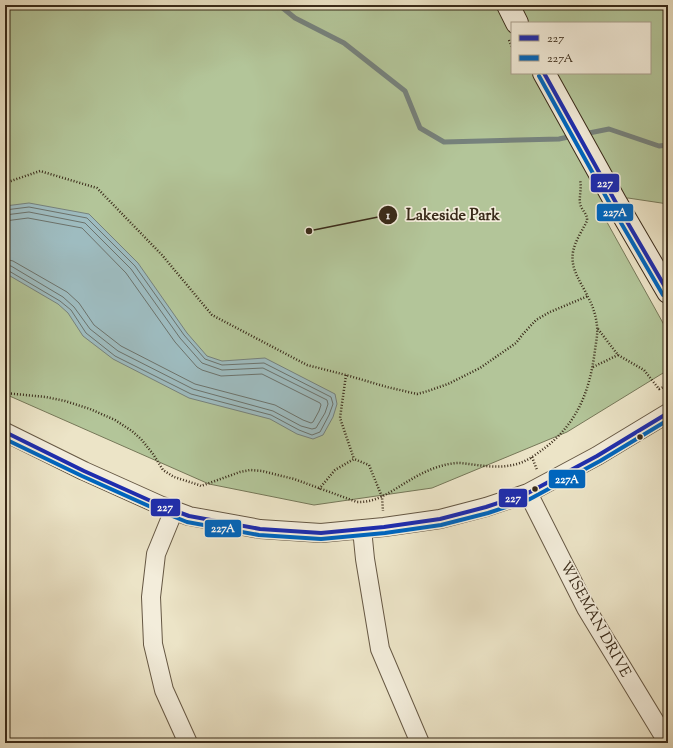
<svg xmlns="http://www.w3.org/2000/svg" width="673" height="748" font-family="'Sorts Mill Goudy',serif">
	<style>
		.green { fill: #b3c599; stroke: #767859; fill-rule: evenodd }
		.water { fill: #9ebcc0; stroke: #76827d }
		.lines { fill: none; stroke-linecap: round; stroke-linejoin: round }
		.shore { stroke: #6c736c; stroke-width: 1 }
		.stream { stroke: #76827d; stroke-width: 5 }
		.street-casing { stroke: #665844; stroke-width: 20 }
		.secondary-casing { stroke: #392a19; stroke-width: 24 }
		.path { stroke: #392a19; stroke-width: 2.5; stroke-dasharray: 1 2; stroke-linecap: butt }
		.street { stroke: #f3eddb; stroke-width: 18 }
		.secondary { stroke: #f3eddb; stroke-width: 22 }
		.bus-1-casing { stroke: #f3eddb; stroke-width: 7 }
		.bus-2-casing { stroke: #f3eddb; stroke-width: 7 }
		.bus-1 { stroke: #1e2dae; stroke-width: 4 }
		.bus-2 { stroke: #0065bd; stroke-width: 4 }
		.bus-dot { fill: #392a19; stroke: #f3eddb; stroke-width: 1.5 }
		.labels { text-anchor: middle; stroke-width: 3.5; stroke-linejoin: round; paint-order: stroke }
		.street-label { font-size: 15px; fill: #392a19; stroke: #f3eddb }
		.leader { fill: none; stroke: #392a19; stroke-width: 1.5 }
		.callout-dot { fill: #392a19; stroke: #f3eddb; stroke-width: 1.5 }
		.mark-label { font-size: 12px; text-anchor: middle; font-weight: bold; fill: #fff }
		.callout-label { font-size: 16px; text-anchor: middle; font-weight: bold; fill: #392a19; stroke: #f3eddb; stroke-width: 3.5; stroke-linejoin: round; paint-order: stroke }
		.line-badge { stroke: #f3eddb; stroke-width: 1.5 }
		.badge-label { font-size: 11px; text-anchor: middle; font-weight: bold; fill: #fff }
	</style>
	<rect width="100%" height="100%" fill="#ece4c7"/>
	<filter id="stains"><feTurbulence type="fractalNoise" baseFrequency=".005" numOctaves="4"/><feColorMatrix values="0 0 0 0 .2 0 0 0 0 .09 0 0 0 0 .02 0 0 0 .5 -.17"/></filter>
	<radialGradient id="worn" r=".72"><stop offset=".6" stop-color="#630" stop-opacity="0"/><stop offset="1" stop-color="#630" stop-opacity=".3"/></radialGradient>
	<path class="green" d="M 5,5 L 668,5 L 668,204 L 628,198 L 598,206 L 668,332 L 668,370 L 567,432 L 432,488 L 314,505 L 209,484 L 5,394 ZM 512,23 L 650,23 L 650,73 L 512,73 Z"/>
	<path class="water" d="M 29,203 L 89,214 L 138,263 L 187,333 L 207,356 L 222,361 L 265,358 L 335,394 L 337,404 L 333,417 L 323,435 L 313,439 L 297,434 L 270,419 L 189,398 L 113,359 L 83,336 L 68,313 L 58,304 L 5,273 L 5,206 Z"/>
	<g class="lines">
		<path class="shore" d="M 5,210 L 29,207 L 87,218 L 135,266 L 184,335 L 205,359 L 222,365 L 264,363 L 331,397 L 333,404 L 329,415 L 320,432 L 312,435 L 299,430 L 271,415 L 191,394 L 115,356 L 86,333 L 71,310 L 60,301 L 9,271 L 5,270
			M 5,215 L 29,212 L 85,223 L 131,269 L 180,338 L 202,363 L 222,370 L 263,368 L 327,400 L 328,404 L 325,413 L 316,428 L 312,429 L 301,426 L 273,411 L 193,389 L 118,351 L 90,329 L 74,307 L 63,297 L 11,266 L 5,265
			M 5,221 L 28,218 L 82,228 L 126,273 L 175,342 L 197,367 L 202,370 L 221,376 L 262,374 L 320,403 L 321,405 L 319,411 L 313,422 L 311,423 L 303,420 L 275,405 L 195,384 L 121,346 L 94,325 L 79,303 L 67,292 L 13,261 L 5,259"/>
		<path class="stream" d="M 279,5 L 295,18 L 344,43 L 405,91 L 420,128 L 444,142 L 559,139 L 573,136
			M 584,134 L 609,129 L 659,146 L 668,145"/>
		<g class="street-casing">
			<path id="street" d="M 5,432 L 84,471 L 162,506 L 189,516 L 260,529 L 321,533 L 384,527 L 440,519 L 486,507 L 528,493 L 597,456 L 668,413
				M 528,493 L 586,608 L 668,743
				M 174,510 L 156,554 L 151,597 L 153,644 L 164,690 L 188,743
				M 362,529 L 365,559 L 380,649 L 420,743"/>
		</g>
		<g class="secondary-casing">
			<path id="secondary" d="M 508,5 L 517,23
				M 544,73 L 615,201 L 668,292"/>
		</g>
		<path class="path" d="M 509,40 L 512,47
			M 5,183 L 40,171 L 97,188 L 162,255 L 212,315 L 307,365 L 346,375 L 387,387 L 417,394 L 428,391 L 448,384 L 480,368 L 516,343 L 523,334 L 536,320 L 550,312 L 588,296
			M 598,329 L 618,355 L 644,370 L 659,389 L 668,385
			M 593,367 L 618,355
			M 346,375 L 340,418 L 354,459
			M 5,393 L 46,397 L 65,401 L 90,409 L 115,420 L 132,431 L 141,439 L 153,454 L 163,470 L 174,477 L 199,485 L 201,486 L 240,472 L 250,470 L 262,471 L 294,479 L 357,502 C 377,503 393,490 410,480 C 425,471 443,463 460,463 C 480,465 500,470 520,463 C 529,460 538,453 546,447 C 578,422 590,390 595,350 C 596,342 598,334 597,326 C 596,316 593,306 588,297 C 581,282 570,269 573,252 C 575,241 582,231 587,221 C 588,214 581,210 580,203 C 579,196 582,188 580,180
			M 532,457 L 537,470
			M 319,489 L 335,470 L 354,459 L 369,465 L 382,497 L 383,511"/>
		<use href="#street" class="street"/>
		<use href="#secondary" class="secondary"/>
		<g class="bus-1-casing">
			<path id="bus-1" d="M 544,73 L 615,201 L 668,292
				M 5,432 L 84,471 L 162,506 L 189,516 L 260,529 L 321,533 L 384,527 L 440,519 L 486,507 L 528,493 L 597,456 L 668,413"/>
		</g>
		<g class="bus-2-casing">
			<path id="bus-2" d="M 539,76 L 610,204 L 663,295
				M 5,439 L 82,476 L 160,511 L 187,522 L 259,535 L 321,539 L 385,533 L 441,525 L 488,513 L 530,499 L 600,461 L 668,420"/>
		</g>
		<use href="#bus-1" class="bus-1"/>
		<use href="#bus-2" class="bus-2"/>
	</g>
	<g class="bus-dot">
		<circle cx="640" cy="437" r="3.5"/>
		<circle cx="535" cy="489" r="3.5"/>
	</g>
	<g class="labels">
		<g class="street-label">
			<text transform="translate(596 619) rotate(61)" y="5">WISEMAN DRIVE</text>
		</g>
	</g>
	<path class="leader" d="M309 231L388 215"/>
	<g class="callout-dot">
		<circle cx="309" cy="231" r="4"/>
		<circle cx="388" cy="215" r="10"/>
	</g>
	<g class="mark-label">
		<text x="388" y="219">1</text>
	</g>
	<g class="callout-label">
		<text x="453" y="220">Lakeside Park</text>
	</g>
	<g class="line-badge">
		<rect x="590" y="173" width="30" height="20" rx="4" fill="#1e2dae"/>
		<rect x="596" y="203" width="38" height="19" rx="4" fill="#0065bd"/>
		<rect x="548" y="469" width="38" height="20" rx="4" fill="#0065bd"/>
		<rect x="498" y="488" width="30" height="20" rx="4" fill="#1e2dae"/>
		<rect x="150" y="498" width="31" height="19" rx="4" fill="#1e2dae"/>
		<rect x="204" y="519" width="38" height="19" rx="4" fill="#0065bd"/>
	</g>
	<g class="badge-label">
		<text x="605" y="187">227</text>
		<text x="615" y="216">227A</text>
		<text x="567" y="483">227A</text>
		<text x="513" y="502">227</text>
		<text x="165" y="511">227</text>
		<text x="223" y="532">227A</text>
	</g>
	<rect width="673" height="748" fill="none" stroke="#ece4c7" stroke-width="20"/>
	<rect x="6" y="6" width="661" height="736" fill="none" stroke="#392a19" stroke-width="2"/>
	<rect x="10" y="10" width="653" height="728" fill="none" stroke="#392a19"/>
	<rect x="511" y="22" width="140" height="52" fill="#f3eddb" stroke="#a99f8d"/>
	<rect x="519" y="35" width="20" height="6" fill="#1e2dae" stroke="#a99f8d"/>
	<text x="547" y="42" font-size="12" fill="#392a19">227</text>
	<rect x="519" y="55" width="20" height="6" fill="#0065bd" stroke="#a99f8d"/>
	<text x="547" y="62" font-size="12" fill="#392a19">227A</text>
	<rect width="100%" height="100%" filter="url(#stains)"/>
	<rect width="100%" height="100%" fill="url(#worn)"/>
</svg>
